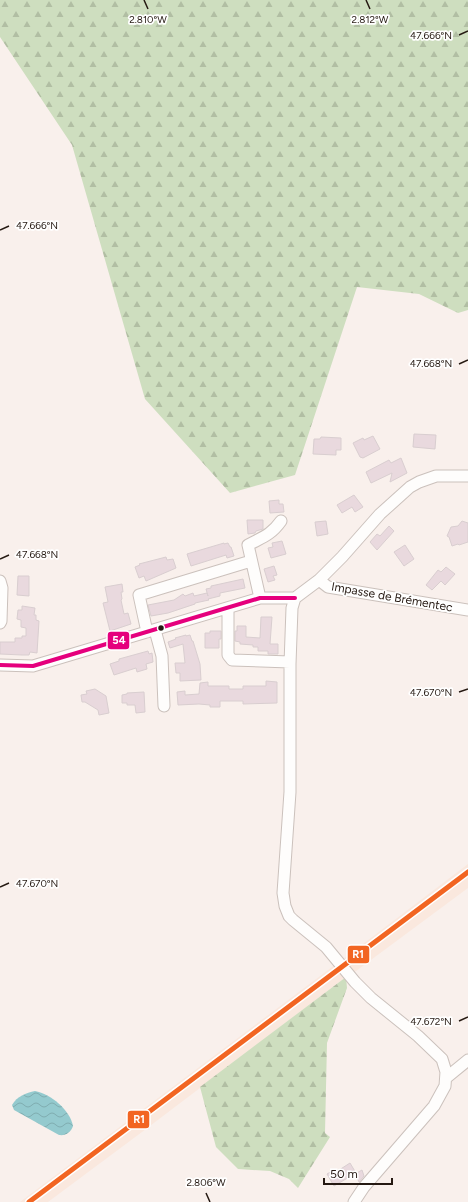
<svg xmlns="http://www.w3.org/2000/svg" width="468" height="1202" font-family="Figtree,sans-serif">
	<style>
		.built { fill: #fae8de }
		.forest { fill: url(#forest-firs) }
		.water { fill: url(#water-waves) }
		.building { fill: #e9d9de; stroke: #d9ced0 }
		.lines { fill: none; stroke-linecap: round; stroke-linejoin: round }
		.street-casing { stroke: #cbc1bc; stroke-width: 13 }
		.street { stroke: #fefdfc; stroke-width: 11 }
		.bus-1-casing { stroke: #fff; stroke-width: 7 }
		.bus-1 { stroke: #e5007d; stroke-width: 4 }
		.rail-1-casing { stroke: #fff; stroke-width: 8 }
		.rail-1 { stroke: #f26522; stroke-width: 5 }
		.ticks { fill: none; stroke: #251912; stroke-width: 1.5 }
		.bus-dot { fill: #251912; stroke: #fff; stroke-width: 1.5 }
		.labels { text-anchor: middle; stroke-width: 3.5; stroke-linejoin: round; paint-order: stroke }
		.street-label { font-size: 12px; fill: #251912; stroke: #fff }
		.ticks-label { font-size: 10px; text-anchor: middle; fill: #251912; stroke: #fff; stroke-width: 3.5; stroke-linejoin: round; paint-order: stroke }
		.line-badge { stroke: #fff; stroke-width: 1.5 }
		.badge-label { font-size: 11px; text-anchor: middle; font-weight: bold; fill: #fff }
	</style>
	<defs>
		<pattern id="forest-firs" width="22" height="20" patternUnits="userSpaceOnUse"><rect width="22" height="20" fill="#cedebf"/><path d="M5 1l3.5 6h-7zM16 11l3.5 6h-7z" fill="#b1bea3"/></pattern>
		<pattern id="water-waves" width="16" height="10" patternUnits="userSpaceOnUse"><rect width="16" height="10" fill="#94cace"/><path d="M0 5q4-4 8 0t8 0" fill="none" stroke="#7fadb0"/></pattern>
	</defs>
	<rect width="100%" height="100%" fill="#f9f0ec"/>
	<path class="built" d="M 468,864 L 468,888 L 352,974 L 342,960 Z
		M 336,964 L 346,977 L 142,1132 L 48,1202 L 20,1202 Z"/>
	<path class="forest" d="M 0,0 L 468,0 L 468,310 L 458,313 L 419,294 L 357,287 L 295,475 L 230,493 L 145,399 L 72,145 L 0,37 Z
		M 346,977 L 347,988 L 327,1043 L 325,1133 L 330,1137 L 298,1188 L 289,1179 L 270,1171 L 238,1169 L 216,1147 L 200,1087 Z"/>
	<path class="water" d="M 35,1091 C 51,1094 70,1110 73,1126 C 71,1132 66,1136 59,1135 L 14,1110 L 12,1105 C 17,1096 26,1093 35,1091 Z"/>
	<path class="building" d="M 414,434 L 436,435 L 435,449 L 413,447 Z
		M 373,436 L 380,449 L 363,458 L 360,457 L 353,443 L 363,438 L 364,440 Z
		M 321,437 L 341,438 L 341,450 L 336,450 L 336,455 L 313,454 L 314,439 L 320,439 Z
		M 401,458 L 407,473 L 390,482 L 392,473 L 371,483 L 366,472 L 389,460 L 391,463 Z
		M 354,495 L 363,507 L 355,512 L 352,507 L 342,513 L 337,505 Z
		M 279,500 L 279,504 L 283,504 L 284,512 L 270,513 L 269,501 Z
		M 247,520 L 263,520 L 263,529 L 256,531 L 255,533 L 248,534 Z
		M 326,521 L 328,534 L 317,536 L 315,522 Z
		M 462,521 L 468,523 L 468,542 L 459,545 L 458,544 L 452,546 L 449,537 L 447,536 L 451,527 L 458,526 Z
		M 389,526 L 394,531 L 377,550 L 370,542 L 377,534 L 380,536 Z
		M 282,541 L 286,554 L 271,558 L 268,548 L 273,547 L 272,543 Z
		M 224,543 L 224,544 L 228,543 L 230,547 L 231,547 L 234,556 L 227,558 L 226,555 L 191,566 L 187,554 Z
		M 405,545 L 414,559 L 404,566 L 394,552 Z
		M 166,557 L 167,560 L 173,559 L 176,568 L 146,581 L 144,576 L 139,578 L 135,567 L 140,565 L 139,564 Z
		M 274,566 L 277,575 L 273,576 L 275,580 L 268,582 L 264,569 Z
		M 446,567 L 455,574 L 445,585 L 441,581 L 432,590 L 426,585 L 438,570 L 441,572 Z
		M 18,576 L 29,576 L 29,596 L 17,595 Z
		M 243,579 L 245,588 L 220,593 L 220,596 L 208,599 L 209,600 L 195,603 L 195,604 L 168,613 L 151,616 L 148,605 L 174,600 L 183,594 L 185,596 L 193,593 L 194,596 L 207,593 L 208,596 L 206,589 L 211,588 L 211,586 Z
		M 122,584 L 123,592 L 121,592 L 122,599 L 121,600 L 124,614 L 128,613 L 131,624 L 110,631 L 103,603 L 108,602 L 105,587 Z
		M 22,606 L 35,608 L 34,615 L 36,615 L 36,620 L 39,621 L 37,653 L 30,652 L 29,655 L 22,655 L 0,654 L 0,642 L 15,642 L 15,638 L 22,638 L 22,636 L 26,636 L 26,628 L 21,627 L 21,620 L 17,619 L 18,610 L 22,610 Z
		M 261,617 L 272,617 L 270,644 L 278,644 L 278,654 L 268,654 L 268,651 L 258,651 L 258,647 L 253,647 L 253,645 L 240,644 L 240,642 L 235,641 L 235,631 L 237,631 L 237,626 L 246,626 L 246,637 L 260,638 Z
		M 210,631 L 221,631 L 221,639 L 219,639 L 219,648 L 205,648 L 205,633 L 210,633 Z
		M 186,635 L 186,636 L 190,635 L 192,641 L 193,641 L 200,664 L 201,680 L 180,681 L 180,673 L 176,673 L 175,663 L 185,663 L 183,644 L 170,648 L 168,642 L 176,639 L 175,638 Z
		M 148,651 L 149,654 L 152,653 L 153,662 L 146,664 L 147,669 L 137,672 L 136,668 L 114,675 L 110,664 L 119,661 L 119,659 Z
		M 266,681 L 277,682 L 277,703 L 243,704 L 243,701 L 220,701 L 220,707 L 210,707 L 210,705 L 199,704 L 178,705 L 177,692 L 185,691 L 185,695 L 199,694 L 200,683 L 208,682 L 208,686 L 229,686 L 229,689 L 243,689 L 243,686 L 266,686 Z
		M 95,689 L 106,696 L 109,713 L 99,715 L 98,710 L 85,702 L 82,702 L 81,695 L 87,694 L 86,691 Z
		M 144,692 L 145,712 L 136,713 L 135,705 L 127,705 L 127,703 L 122,703 L 122,695 L 127,694 L 127,693 Z
		M 350,1163 L 356,1173 L 334,1186 L 327,1174 L 334,1170 L 336,1172 Z
		M 362,1170 L 364,1176 L 359,1182 L 355,1174 Z"/>
	<g class="lines">
		<g class="street-casing">
			<path id="street" d="M 319,580 L 328,587 L 468,610
				M 0,581 L 2,588 L 1,621 L 0,623
				M 260,598 L 248,545 C 263,537 271,535 281,521
				M 228,608 L 228,655 L 232,660 L 290,662
				M 155,630 L 162,656 L 164,706
				M 147,632 L 139,595 L 251,561
				M 0,665 L 33,666 L 260,598 L 295,598
				M 446,1078 L 468,1060
				M 354,1202 L 364,1187 L 434,1106 L 445,1086 L 446,1072 L 442,1059 L 418,1036 L 371,998 L 355,982 L 326,947 L 293,920 L 289,916 L 285,906 L 283,893 L 290,792 L 290,664 L 292,608 L 295,598 L 319,580 L 342,557 L 380,514 L 410,487 L 419,482 L 436,476 L 468,476"/>
		</g>
		<use href="#street" class="street"/>
		<g class="bus-1-casing">
			<path id="bus-1" d="M 0,665 L 33,666 L 260,598 L 295,598"/>
		</g>
		<use href="#bus-1" class="bus-1"/>
		<g class="rail-1-casing">
			<path id="rail-1" d="M 29,1202 L 468,872"/>
		</g>
		<use href="#rail-1" class="rail-1"/>
	</g>
	<path class="ticks" d="M 144,0 L 148,9M 366,0 L 370,9M 459,35 L 468,31M 0,230 L 9,226M 459,364 L 468,360M 0,559 L 9,555M 459,692 L 468,689M 0,887 L 9,883M 459,1021 L 468,1017M 206,1193 L 210,1202"/>
	<circle class="bus-dot" cx="161" cy="628" r="3.5"/>
	<g class="labels">
		<g class="street-label">
			<text transform="translate(392 597) rotate(10)" y="4">Impasse de Brémentec</text>
		</g>
	</g>
	<g class="ticks-label">
		<text x="148" y="23">2.810°W</text>
		<text x="370" y="23">2.812°W</text>
		<text x="431" y="39">47.666°N</text>
		<text x="37" y="229">47.666°N</text>
		<text x="431" y="367">47.668°N</text>
		<text x="37" y="558">47.668°N</text>
		<text x="431" y="696">47.670°N</text>
		<text x="37" y="887">47.670°N</text>
		<text x="431" y="1025">47.672°N</text>
		<text x="206" y="1186">2.806°W</text>
	</g>
	<g class="line-badge">
		<rect x="107" y="631" width="23" height="19" rx="4" fill="#e5007d"/>
		<rect x="347" y="945" width="23" height="19" rx="4" fill="#f26522"/>
		<rect x="127" y="1110" width="23" height="19" rx="4" fill="#f26522"/>
	</g>
	<g class="badge-label">
		<text x="119" y="644">54</text>
		<text x="358" y="958">R1</text>
		<text x="139" y="1123">R1</text>
	</g>
	<path d="M324 1178v6h68v-6" fill="none" stroke="#251912" stroke-width="2"/>
	<text x="330" y="1178" font-size="12" fill="#251912" stroke="#ffffff" stroke-width="3" paint-order="stroke">50 m</text>
</svg>
